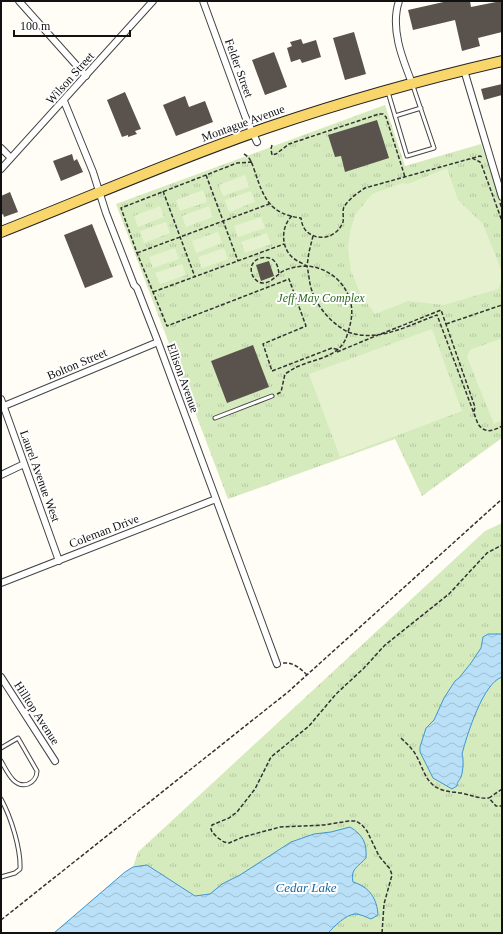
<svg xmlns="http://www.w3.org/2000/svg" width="503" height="934" font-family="'Times New Roman',serif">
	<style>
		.grass { fill: url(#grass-tufts) }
		.pitch { fill: #e6f2cf }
		.water { fill: url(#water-waves); stroke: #3f96cf }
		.building { fill: #5a524d }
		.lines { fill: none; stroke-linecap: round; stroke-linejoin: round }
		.service-casing { stroke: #444; stroke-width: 5 }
		.minor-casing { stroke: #444; stroke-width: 8 }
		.primary-casing { stroke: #222; stroke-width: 12 }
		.path { stroke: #333; stroke-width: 1.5; stroke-dasharray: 4 2; stroke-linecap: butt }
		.service { stroke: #fff; stroke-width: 3 }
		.minor { stroke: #fff; stroke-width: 6 }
		.primary { stroke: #f9d66b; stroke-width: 10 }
		.labels { text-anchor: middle; stroke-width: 4; stroke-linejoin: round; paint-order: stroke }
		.street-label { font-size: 12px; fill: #111; stroke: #fff }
		.park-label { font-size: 12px; font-style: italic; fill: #2f6b1f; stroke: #fff }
		.water-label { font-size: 13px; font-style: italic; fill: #1768a6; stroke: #fff }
	</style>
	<defs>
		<pattern id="grass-tufts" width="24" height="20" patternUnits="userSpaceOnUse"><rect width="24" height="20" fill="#d5ebbd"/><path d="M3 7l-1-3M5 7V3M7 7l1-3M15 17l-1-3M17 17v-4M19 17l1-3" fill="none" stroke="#b6c8a1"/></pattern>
		<pattern id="water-waves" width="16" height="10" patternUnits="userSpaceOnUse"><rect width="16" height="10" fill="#b9e0f7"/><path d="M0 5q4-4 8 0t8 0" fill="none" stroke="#9ebfd3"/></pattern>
	</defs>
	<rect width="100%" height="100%" fill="#fffdf5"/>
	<path class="grass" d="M 385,105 L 405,166 L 481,144 L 502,205 L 502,438 L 422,496 L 395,439 L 228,499 L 116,204 Z
		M 502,523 L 502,933 L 54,933 L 125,872 L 133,867 L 138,852 L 485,531 Z"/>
	<path class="pitch" d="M 447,168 L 458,200 L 483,224 L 502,272 L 502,279 L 498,289 L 444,305 L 408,301 L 375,314 L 361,295 L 351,271 L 348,248 L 350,232 L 355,215 L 372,194 L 403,183 L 408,184 Z
		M 245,175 L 249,187 L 223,196 L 219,185 Z
		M 203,190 L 207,202 L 180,211 L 176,200 Z
		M 251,191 L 255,202 L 229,212 L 225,200 Z
		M 160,206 L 164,217 L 138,227 L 134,216 Z
		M 209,206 L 213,217 L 186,227 L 182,216 Z
		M 261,217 L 265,228 L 238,237 L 234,226 Z
		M 166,222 L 170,233 L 144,243 L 140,231 Z
		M 218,232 L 222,243 L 196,253 L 192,241 Z
		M 267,233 L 271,244 L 245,253 L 241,242 Z
		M 175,248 L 179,259 L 153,268 L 149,257 Z
		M 224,248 L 228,259 L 202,268 L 198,257 Z
		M 182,264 L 186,275 L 160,284 L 155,273 Z
		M 432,329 L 462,411 L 340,457 L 309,374 Z
		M 502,338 L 502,420 L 494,424 L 467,357 L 470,350 Z"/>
	<path class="water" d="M 488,634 L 502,634 L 502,677 C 483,683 467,735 462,754 C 464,759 463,772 461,777 C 459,781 457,782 457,786 L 452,789 L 433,778 L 420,752 L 420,747 L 426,728 L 434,720 L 444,698 L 455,681 L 459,678 L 471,663 L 481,648 L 483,637 Z
		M 350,827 C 363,835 367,843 366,858 C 358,867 350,869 353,882 C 370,887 377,899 378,915 L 371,919 C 366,917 360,914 355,914 C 345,915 335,926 328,933 L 54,933 L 125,872 L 133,867 L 147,865 L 195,896 L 210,894 L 222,884 L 240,875 L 291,842 L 314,834 L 331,832 Z"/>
	<path class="building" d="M 448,1 L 470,1 L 471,7 L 501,1 L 502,32 L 478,38 L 480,46 L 462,51 L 455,20 L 413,30 L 408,10 Z
		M 354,32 L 366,74 L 345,80 L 333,38 Z
		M 301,39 L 303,44 L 316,40 L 321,57 L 302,63 L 300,59 L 291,62 L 287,48 L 292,46 L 290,42 Z
		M 274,52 L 287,87 L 265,95 L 252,60 Z
		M 502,84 L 502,95 L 484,100 L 481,89 Z
		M 125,92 L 141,129 L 135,131 L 137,134 L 128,137 L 128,135 L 122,137 L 107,100 Z
		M 185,96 L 189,107 L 205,101 L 213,122 L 176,136 L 163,105 Z
		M 377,120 L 389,158 L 345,172 L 341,156 L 335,157 L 328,135 Z
		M 72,154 L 74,161 L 77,159 L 83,172 L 61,181 L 53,161 Z
		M 10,192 L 18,212 L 4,217 L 3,214 L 1,215 L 1,196 Z
		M 92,224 L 113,277 L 85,288 L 64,235 Z
		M 269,261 L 274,276 L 261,281 L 256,265 Z
		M 253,345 L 269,387 L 227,403 L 211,361 Z"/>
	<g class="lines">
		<g class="service-casing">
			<path id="service" d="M 388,92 L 407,156 L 434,148 L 413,86
				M 395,116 L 421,108
				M 215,418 L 272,396
				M 1,748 L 18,738 L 37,771 C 37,777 33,782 28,784 C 14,789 7,771 1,761
				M 1,799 C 11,817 21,849 20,869 L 15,873 L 1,877"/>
		</g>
		<g class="minor-casing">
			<path id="minor" d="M 19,1 L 86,76
				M 203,1 L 245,116 L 257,142
				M 399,1 C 390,28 402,58 412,83
				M 464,70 L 502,197
				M 64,101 L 93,172 L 106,213 L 134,285 L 137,288 L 158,342 L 277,664
				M 1,148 L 11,158
				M 1,169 L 153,1
				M 1,399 L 59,561
				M 4,406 L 158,342
				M 1,475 L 24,464
				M 1,583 L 216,499
				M 1,677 L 55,761"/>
		</g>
		<g class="primary-casing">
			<path id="primary" d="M 1,232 C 90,197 178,158 269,127 C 345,101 424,79 502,61"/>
		</g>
		<path class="path" d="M 272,145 L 271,149 L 272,155 L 276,154 L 289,144 L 379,114 L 383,114 L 386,117 L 405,177
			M 244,154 C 251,158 252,164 255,172 C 264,199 270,214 301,218 C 302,226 305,232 312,235 C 324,241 338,235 343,222 C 344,217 342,211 344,207 C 349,199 357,193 365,188 L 480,156 L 482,157
			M 472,158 L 480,162 L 482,166 L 502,221
			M 252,162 L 237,163 L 121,208 L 137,253 L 167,326 L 289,279 L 306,326 L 263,344 L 272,371 L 332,348 L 339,350
			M 206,175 L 238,261
			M 163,191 L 195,277
			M 500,203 L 502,209
			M 292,216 C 281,226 281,246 291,256 C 296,261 302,263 307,266 L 309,252 L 313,236
			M 137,253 L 269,204
			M 279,273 C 278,269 278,265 275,262 C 270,255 256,256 252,265 C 249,273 255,283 263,283 C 270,283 274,278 279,274 C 283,270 290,268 296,267 C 321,262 346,279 351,304 C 353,313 351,323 348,332 C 332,324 318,308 312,291 C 309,283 309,274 307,266
			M 153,292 L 284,244
			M 350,301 L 361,295
			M 446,324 L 502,305
			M 381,334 L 441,310 L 475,407 L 474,412
			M 337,352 L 378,335
			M 277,394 L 281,392 L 285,374 C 290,371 294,368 299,366 C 320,357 342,357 348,332 C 378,343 409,325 437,315 L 478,424 C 485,434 493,431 502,426
			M 283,663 C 293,662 300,668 307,675
			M 401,738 C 407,744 413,749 417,757 C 423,768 426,784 440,789 C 446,792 454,792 461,793 C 471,795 479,799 489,798
			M 502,789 L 489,798 L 496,806 L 502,806
			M 1,920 L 288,692 L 502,499
			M 382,933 L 384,904 L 392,875 L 390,869 L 379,856 L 367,831 L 362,825 L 356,821 L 349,821 L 324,825 L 280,827 L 243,837 L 229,843 L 224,842 L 218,838 L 212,832 L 211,829 L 212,825 L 229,818 L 237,812 L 255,789 L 271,757 L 309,726 L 336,694 L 364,668 L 385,645 L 449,594 L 487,553 L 502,545"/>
		<use href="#service" class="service"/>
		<use href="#minor" class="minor"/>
		<use href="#primary" class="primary"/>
	</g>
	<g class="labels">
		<g class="street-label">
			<text transform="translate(239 68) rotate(70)" y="4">Felder Street</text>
			<text transform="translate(70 78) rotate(-48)" y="4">Wilson Street</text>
			<text transform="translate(243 123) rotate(-20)" y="4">Montague Avenue</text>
			<text transform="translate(77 364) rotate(-23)" y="4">Bolton Street</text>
			<text transform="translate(183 378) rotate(70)" y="4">Ellison Avenue</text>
			<text transform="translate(40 476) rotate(70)" y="4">Laurel Avenue West</text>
			<text transform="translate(104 531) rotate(-21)" y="4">Coleman Drive</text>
			<text transform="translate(37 713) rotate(57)" y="4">Hilltop Avenue</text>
		</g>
		<g class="park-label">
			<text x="321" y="302">Jeff May Complex</text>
		</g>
		<g class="water-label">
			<text x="306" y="892">Cedar Lake</text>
		</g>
	</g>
	<rect width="503" height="934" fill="none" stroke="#111111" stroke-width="4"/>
	<path d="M14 30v6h116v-6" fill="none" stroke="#111111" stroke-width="2"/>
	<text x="20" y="30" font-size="12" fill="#111111" stroke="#ffffff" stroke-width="3" paint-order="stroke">100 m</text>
</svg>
